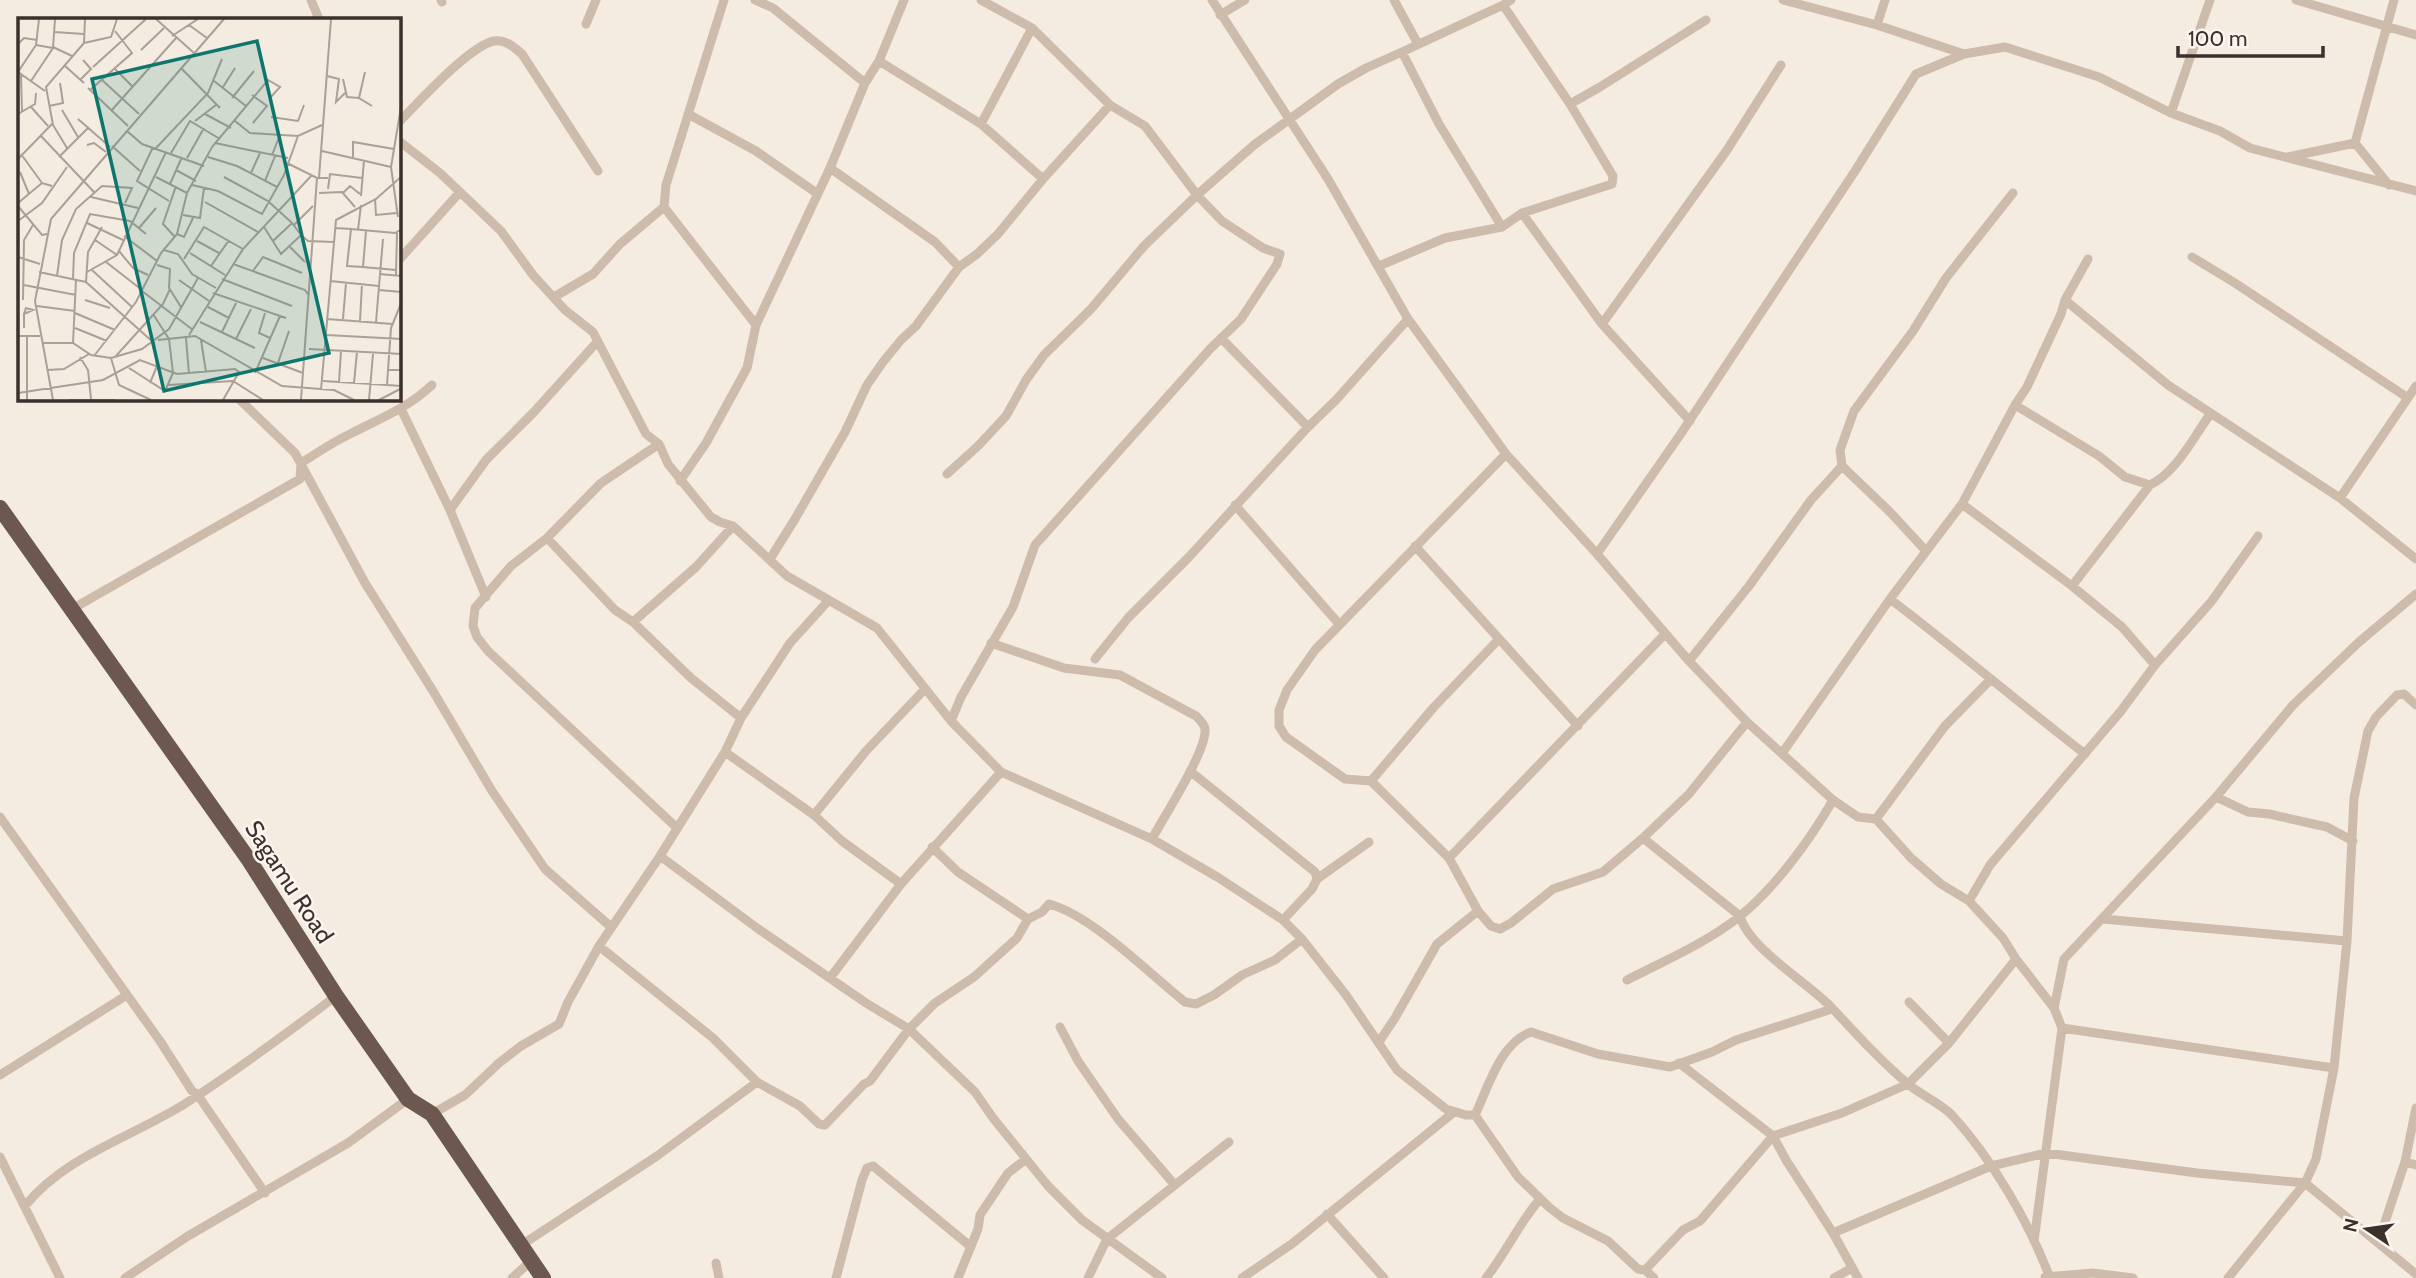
<svg xmlns="http://www.w3.org/2000/svg" width="2416" height="1278" font-family="Cabin,sans-serif">
	<style>
		.lines { fill: none; stroke-linecap: round; stroke-linejoin: round }
		.minor { stroke: #cdbbac; stroke-width: 9 }
		.trunk { stroke: #6c584f; stroke-width: 16 }
		.labels { text-anchor: middle; stroke-width: 5; stroke-linejoin: round; paint-order: stroke }
		.street-label { font-size: 24px; fill: #3b302b; stroke: #fbf5ee }
		.inset-road { fill: none; stroke: #aaa098; stroke-width: 2 }
		.view { fill: #0f766e; fill-opacity: 0.15; stroke: #0f766e; stroke-width: 3.5 }
		.inset-edge { fill: none; stroke: #3b302b; stroke-width: 3.5 }
	</style>
	<rect width="100%" height="100%" fill="#f4ebe1"/>
	<g class="lines">
		<path class="minor" d="M 311,0 L 319,19
			M 441,0 L 442,2
			M 724,0 L 666,185 L 664,207 L 756,325
			M 755,0 L 773,8 L 865,83
			M 1212,0 L 1328,179 L 1408,319 L 1506,454 L 1597,554 L 1689,661 L 1747,722 L 1833,800 L 1858,817 L 1876,819 L 1911,858 L 1941,884 L 1969,901 L 2003,938 L 2016,959 L 2054,1008
			M 1394,0 L 1418,44
			M 1783,0 L 1877,25 L 1964,54 L 2005,47 L 2099,77 L 2171,113 L 2220,131 L 2250,148 L 2416,191
			M 2296,0 L 2416,35
			M 1220,15 L 1245,0
			M 586,24 L 596,0
			M 1877,25 L 1885,0
			M 879,61 L 981,124 L 1043,179
			M 1570,104 L 1600,87 L 1706,20
			M 2171,113 L 2210,0
			M 688,114 L 756,151 L 818,194
			M 399,122 C 418,103 469,46 494,41 C 505,39 514,47 522,54 L 598,171
			M 981,124 L 1032,28
			M 399,141 L 440,173 L 501,231 L 533,275 L 565,310 L 593,332 L 646,434 L 659,444 L 668,464 L 711,517 L 720,522 L 733,526 L 787,576 L 877,628 L 951,721 L 1001,772 L 1152,839 L 1219,878 L 1283,920 L 1302,939 L 1346,995 L 1397,1070 L 1446,1109 L 1466,1115 L 1475,1115 L 1518,1177 L 1550,1208 L 1563,1218 L 1608,1241 L 1638,1269 L 1645,1270 L 1654,1278
			M 2355,143 L 2394,0
			M 2355,143 L 2389,185
			M 2288,157 L 2355,143
			M 830,168 L 935,242 L 959,267
			M 1522,213 L 1602,324
			M 1502,227 L 1439,124 L 1402,52 L 1503,5
			M 2192,257 L 2235,283 L 2408,398
			M 399,260 L 460,192
			M 1379,266 L 1445,238 L 1502,227 L 1522,213 L 1612,184 L 1613,176 L 1570,104 L 1503,5 L 1511,0
			M 554,297 L 593,274 L 620,244 L 664,207
			M 2065,300 L 2168,385 L 2340,498 L 2416,559
			M 1221,338 L 1308,427
			M 239,399 L 295,453 L 365,583 L 433,691 L 492,791 L 545,869 L 611,927
			M 2015,405 L 2099,456 L 2125,477 L 2150,485 C 2177,472 2194,436 2211,413
			M 401,409 L 450,510 L 486,597
			M 1690,421 L 1602,324 L 1727,150 L 1781,65
			M 659,444 L 601,483 L 547,538 L 511,566 L 475,608 L 473,626 L 477,637 L 488,651 L 677,828
			M 1506,454 L 1315,650 L 1287,690 L 1279,710 L 1279,726 L 1286,737 L 1345,779 L 1371,781 L 1449,858 L 1478,911 L 1491,926 L 1500,929 L 1511,923 L 1553,889 L 1603,872 L 1643,838 L 1689,794 L 1747,722
			M 301,463 C 317,453 333,442 350,434 C 379,419 408,408 432,385
			M 947,474 L 978,446 L 1006,416 L 1026,380 L 1044,355 L 1091,309 L 1144,246 L 1197,195 L 1254,145 L 1338,84 L 1366,68 L 1402,52
			M 680,481 L 706,443 L 747,368 L 756,325 L 830,168 L 865,83 L 879,61 L 904,0
			M 2340,498 L 2416,386
			M 1962,504 L 2072,586 L 2122,627 L 2155,665
			M 1235,505 L 1339,624
			M 450,510 L 486,460 L 533,413 L 597,342
			M 547,538 L 615,610 L 633,622 L 691,678 L 741,718
			M 1415,546 L 1578,726
			M 1926,551 L 1890,512 L 1842,466 L 1840,450 L 1854,411 L 1913,331 L 1946,278 L 2013,193
			M 1597,554 L 1680,435 L 1855,171 L 1916,74 L 1964,54
			M 770,559 L 795,519 L 845,432 L 867,385 L 883,362 L 901,340 L 916,326 L 959,267 L 977,254 L 998,234 L 1043,179 L 1110,105
			M 2072,586 L 2150,485
			M 1890,599 C 1956,649 2019,703 2085,754
			M 72,609 L 300,479 L 301,464
			M 633,622 L 696,567 L 733,526
			M 991,643 L 1064,668 L 1120,675 L 1196,716 C 1200,720 1204,723 1205,729 C 1207,751 1164,816 1152,839
			M 1095,659 L 1128,618 L 1188,558 L 1308,427 L 1336,400 L 1408,319
			M 1689,661 L 1749,586 L 1811,500 L 1842,466
			M 951,721 L 961,697 L 1013,607 L 1035,545 L 1210,349 L 1241,319 L 1277,264 L 1280,254 L 1263,248 L 1222,221 L 1197,195 L 1145,126 L 1110,105 L 1032,28 L 981,0
			M 725,752 L 814,815 L 842,841 L 901,884
			M 1783,752 L 1890,599 L 1962,504 L 2015,405 L 2027,387 L 2061,314 L 2065,300 L 2088,259
			M 1190,771 L 1315,872 L 1317,879 L 1312,889 L 1283,920
			M 1371,781 L 1434,707 L 1499,639
			M 2216,797 L 2248,812 L 2269,814 L 2327,827 L 2353,841
			M 814,815 L 866,751 L 925,689
			M 0,817 L 160,1041 L 192,1091 L 197,1094 L 265,1193
			M 1876,819 L 1945,726 L 1990,680
			M 1643,838 L 1740,916 C 1749,949 1809,983 1833,1009 C 1857,1035 1881,1061 1908,1084 C 1921,1095 1940,1103 1952,1115 C 1992,1159 2029,1222 2050,1278
			M 932,847 L 958,872 L 1028,919
			M 660,856 L 757,928 L 866,1003 L 909,1029 L 975,1092 L 993,1118 L 1048,1186 L 1082,1220 L 1162,1278
			M 1449,858 L 1665,634
			M 1317,879 L 1369,842
			M 1969,901 L 1990,865 L 2121,711 L 2155,665 L 2211,602 L 2258,536
			M 2103,919 L 2347,941
			M 599,946 L 713,1038 L 757,1082 L 800,1106 L 819,1124 L 825,1125 L 864,1084 L 870,1081 L 909,1029 L 935,1003 L 974,977 L 1017,938 L 1028,919 L 1042,912 L 1049,904 C 1093,916 1148,973 1185,1002 L 1196,1004 L 1214,995 L 1242,975 L 1275,960 L 1302,939
			M 830,978 L 901,884 L 1001,772
			M 1627,980 C 1664,961 1706,943 1739,917 C 1775,888 1810,840 1833,800
			M 1909,1002 L 1949,1043
			M 1060,1027 L 1078,1061 L 1118,1119 L 1174,1184
			M 2062,1028 L 2334,1068
			M 1379,1042 L 1395,1018 L 1437,944 L 1478,911
			M 1679,1063 L 1773,1136 L 1786,1160 L 1833,1233 L 1858,1278
			M 0,1075 L 127,995
			M 432,1114 L 465,1095 L 499,1063 L 521,1046 L 559,1024 L 568,1002 L 599,946 L 660,856 L 725,752 L 741,718 L 790,643 L 829,600
			M 1475,1115 C 1488,1088 1500,1043 1531,1032 L 1598,1054 L 1670,1067 L 1712,1052 L 1736,1040 L 1832,1009
			M 0,1157 L 60,1278
			M 2405,1162 L 2416,1165
			M 25,1206 C 64,1157 131,1137 183,1105 C 236,1071 286,1034 336,996
			M 1327,1214 L 1384,1278
			M 1833,1233 L 1991,1166 L 2046,1153 L 2197,1173 L 2305,1183 L 2416,1274
			M 2034,1241 L 2062,1028 L 2054,1008 L 2064,959 L 2216,797 L 2293,705 L 2359,642 L 2416,594
			M 2378,1243 L 2405,1162 L 2416,1108
			M 520,1246 L 657,1156 L 757,1082
			M 716,1263 L 719,1278
			M 1645,1270 L 1683,1230 L 1700,1221 L 1773,1136 L 1842,1113 L 1908,1084 L 1949,1043 L 2016,959
			M 2045,1277 L 2093,1273 L 2133,1278
			M 125,1278 L 188,1236 L 348,1143 L 408,1099
			M 512,1278 L 531,1261
			M 836,1278 L 862,1180 L 867,1168 L 873,1166 L 970,1246
			M 958,1278 L 978,1229 L 980,1215 L 1008,1173 L 1026,1159
			M 1088,1278 L 1107,1239 L 1229,1142
			M 1242,1278 L 1293,1243 L 1454,1112
			M 1486,1278 C 1506,1253 1519,1223 1540,1199
			M 1834,1278 L 1852,1268
			M 2228,1278 L 2305,1183 L 2316,1159 L 2334,1068 L 2347,941 L 2354,798 L 2368,731 L 2376,717 L 2397,695 L 2404,694 L 2416,705"/>
		<path class="trunk" d="M 0,508 L 249,860 L 336,996 L 408,1099 L 432,1114 L 543,1278"/>
	</g>
	<g class="labels">
		<g class="street-label">
			<text transform="translate(289 882) rotate(57)" y="8">Sagamu Road</text>
		</g>
	</g>
	<g transform="translate(18 18)">
		<rect width="383" height="383" fill="#f4ebe1"/>
		<path class="inset-road" d="M 21,1 L 18,27 L 0,54 L 27,73M 138,1 L 176,35M 171,7 L 189,20M 36,14 L 66,16M 154,18 L 180,1M 66,25 L 67,1M 0,26 L 6,20 L 19,22M 35,29 L 54,38M 35,30 L 37,1M 123,32 L 146,10M 46,47 L 66,65M 75,49 L 128,1M 163,50 L 202,90M 97,51 L 115,69M 347,54 L 341,80 L 354,88M 3,57 L 4,94M 309,58 L 321,61 L 318,84 L 327,75M 325,61 L 329,79 L 341,80M 62,62 L 73,51 L 65,42M 84,62 L 121,96M 13,63 L 35,30 L 18,27M 196,63 L 228,88M 205,69 L 217,50M 70,70 L 110,108M 72,72 L 114,35 L 97,13M 234,77 L 249,88 L 235,105M 214,80 L 236,53M 31,88 L 45,85 L 42,65M 13,89 L 30,108M 44,92 L 60,119M 93,93 L 158,20M 0,96 L 17,86 L 18,75M 187,96 L 213,110M 253,99 L 280,103 L 286,87M 60,101 L 92,129M 177,103 L 198,87M 217,103 L 232,115 L 280,118 L 304,107M 109,113 L 124,126 L 186,148M 22,117 L 76,174M 197,125 L 270,140M 69,127 L 76,125 L 88,134M 94,128 L 122,153M 135,129 L 119,163 L 151,183M 49,130 L 35,107 L 28,69 L 66,25 L 93,19 L 99,1M 138,130 L 190,75 L 204,41M 304,133 L 373,149M 153,135 L 172,103 L 202,121M 3,136 L 24,165M 254,137 L 262,117M 41,139 L 71,109M 190,139 L 219,148 L 259,169M 335,139 L 335,124 L 376,131M 169,140 L 186,110M 0,141 L 35,105M 269,145 L 299,160 L 310,160M 158,152 L 178,163M 2,154 L 11,176M 233,155 L 242,135M 138,159 L 169,175M 206,159 L 250,183 L 274,205M 301,160 L 313,1M 247,163 L 257,138M 152,166 L 164,139M 174,167 L 200,173 L 244,196 L 266,157 L 280,118M 310,171 L 312,156 L 344,160M 301,175 L 324,174 L 337,189M 325,175 L 332,168 L 342,176M 343,178 L 346,142M 73,179 L 120,190M 357,181 L 358,197 L 379,195M 187,184 L 240,214M 0,185 L 24,165 L 34,168M 0,188 L 24,217 L 29,216M 165,197 L 182,200 L 186,170M 380,199 L 373,149 L 384,83M 0,203 L 24,185 L 49,149M 69,205 L 105,222M 276,207 L 295,188M 84,209 L 70,234 L 68,264 L 136,325 L 139,348 L 132,365M 246,209 L 263,236 L 283,217 L 290,223 L 316,224M 121,210 L 138,190M 317,210 L 333,211 L 329,248 L 345,249M 333,211 L 377,215 L 384,211M 340,212 L 343,187M 348,213 L 345,249 L 378,252M 159,216 L 166,219 L 175,200M 106,218 L 139,243M 157,219 L 145,206 L 158,168M 77,222 L 99,237M 179,223 L 201,235M 255,223 L 274,205 L 283,217M 272,229 L 287,244M 146,232 L 160,236 L 174,256 L 198,270M 101,233 L 115,250 L 130,257M 172,235 L 207,257M 0,239 L 22,246M 166,241 L 186,209 L 225,231M 88,244 L 124,272M 215,246 L 287,272 L 291,278M 139,247 L 152,251 L 151,270 L 163,289M 193,248 L 211,222M 74,252 L 114,289M 235,253 L 245,239 L 284,255M 21,254 L 68,264M 69,254 L 99,237 L 148,134M 361,256 L 384,258M 378,257 L 379,215M 39,258 L 44,222 L 58,191 L 84,168 L 114,170 L 107,185M 55,261 L 56,235 L 72,196 L 112,203 L 128,216M 204,261 L 274,288M 161,262 L 191,283M 312,263 L 361,268M 6,267 L 58,277M 361,272 L 384,274M 124,273 L 175,312M 195,275 L 268,300M 5,282 L 6,222 L 15,207M 67,282 L 92,290M 384,283 L 373,310 L 370,352 L 384,352M 19,288 L 57,293M 190,289 L 211,300M 57,295 L 97,312M 247,295 L 241,315 L 252,320M 309,301 L 375,306M 325,301 L 328,265M 342,303 L 344,266M 182,304 L 237,330M 358,304 L 365,221M 6,310 L 6,296 L 8,290 L 15,292 L 6,296M 57,310 L 89,323M 204,314 L 218,285M 171,317 L 225,231 L 294,157M 308,317 L 384,321M 0,318 L 22,318M 9,318 L 9,382M 168,320 L 171,356M 218,321 L 233,291M 140,322 L 177,318 L 264,368 L 316,372 L 336,382M 183,322 L 188,354M 24,325 L 55,325 L 73,337 L 93,340 L 124,331 L 151,311 L 180,260M 55,325 L 58,262M 291,331 L 384,336M 76,338 L 118,284 L 143,235 L 159,216 L 169,175 L 194,129 L 250,62 L 262,69 L 252,80M 62,339 L 70,352 L 73,381M 97,339 L 145,286 L 152,271M 93,340 L 101,367 L 133,382M 245,340 L 285,355M 260,345 L 271,313M 111,350 L 147,373 L 155,355 L 151,321 L 135,296M 30,352 L 46,351 L 71,336M 370,352 L 369,367 L 384,368M 237,355 L 262,298M 215,363 L 245,382M 305,363 L 369,367M 321,364 L 323,333M 336,365 L 339,334M 150,367 L 215,363M 303,372 L 318,202 L 358,181 L 384,158M 0,375 L 85,362 L 122,342 L 159,356 L 217,351 L 221,354 L 205,382M 35,382 L 17,283 L 33,201 L 206,1M 51,382 L 97,382M 283,382 L 299,160M 351,382 L 355,336M 361,382 L 384,370"/>
		<path class="view" d="M 239,23 L 311,335 L 146,373 L 74,61 Z"/>
		<rect width="383" height="383" class="inset-edge"/>
	</g>
	<g transform="translate(2367 1229) rotate(283)" stroke="#fbf5ee" stroke-width="5" paint-order="stroke">
	<path d="M0-5L12 26L0 18L-12 26Z" fill="#3b302b"/>
	<text y="-10" font-size="19" font-weight="bold" text-anchor="middle" fill="#3b302b">N</text>
	</g>
	<path d="M2178 46v10h145v-10" fill="none" stroke="#3b302b" stroke-width="3.5"/>
	<text x="2188" y="46" font-size="21" fill="#3b302b" stroke="#fbf5ee" stroke-width="5" paint-order="stroke">100 m</text>
</svg>
